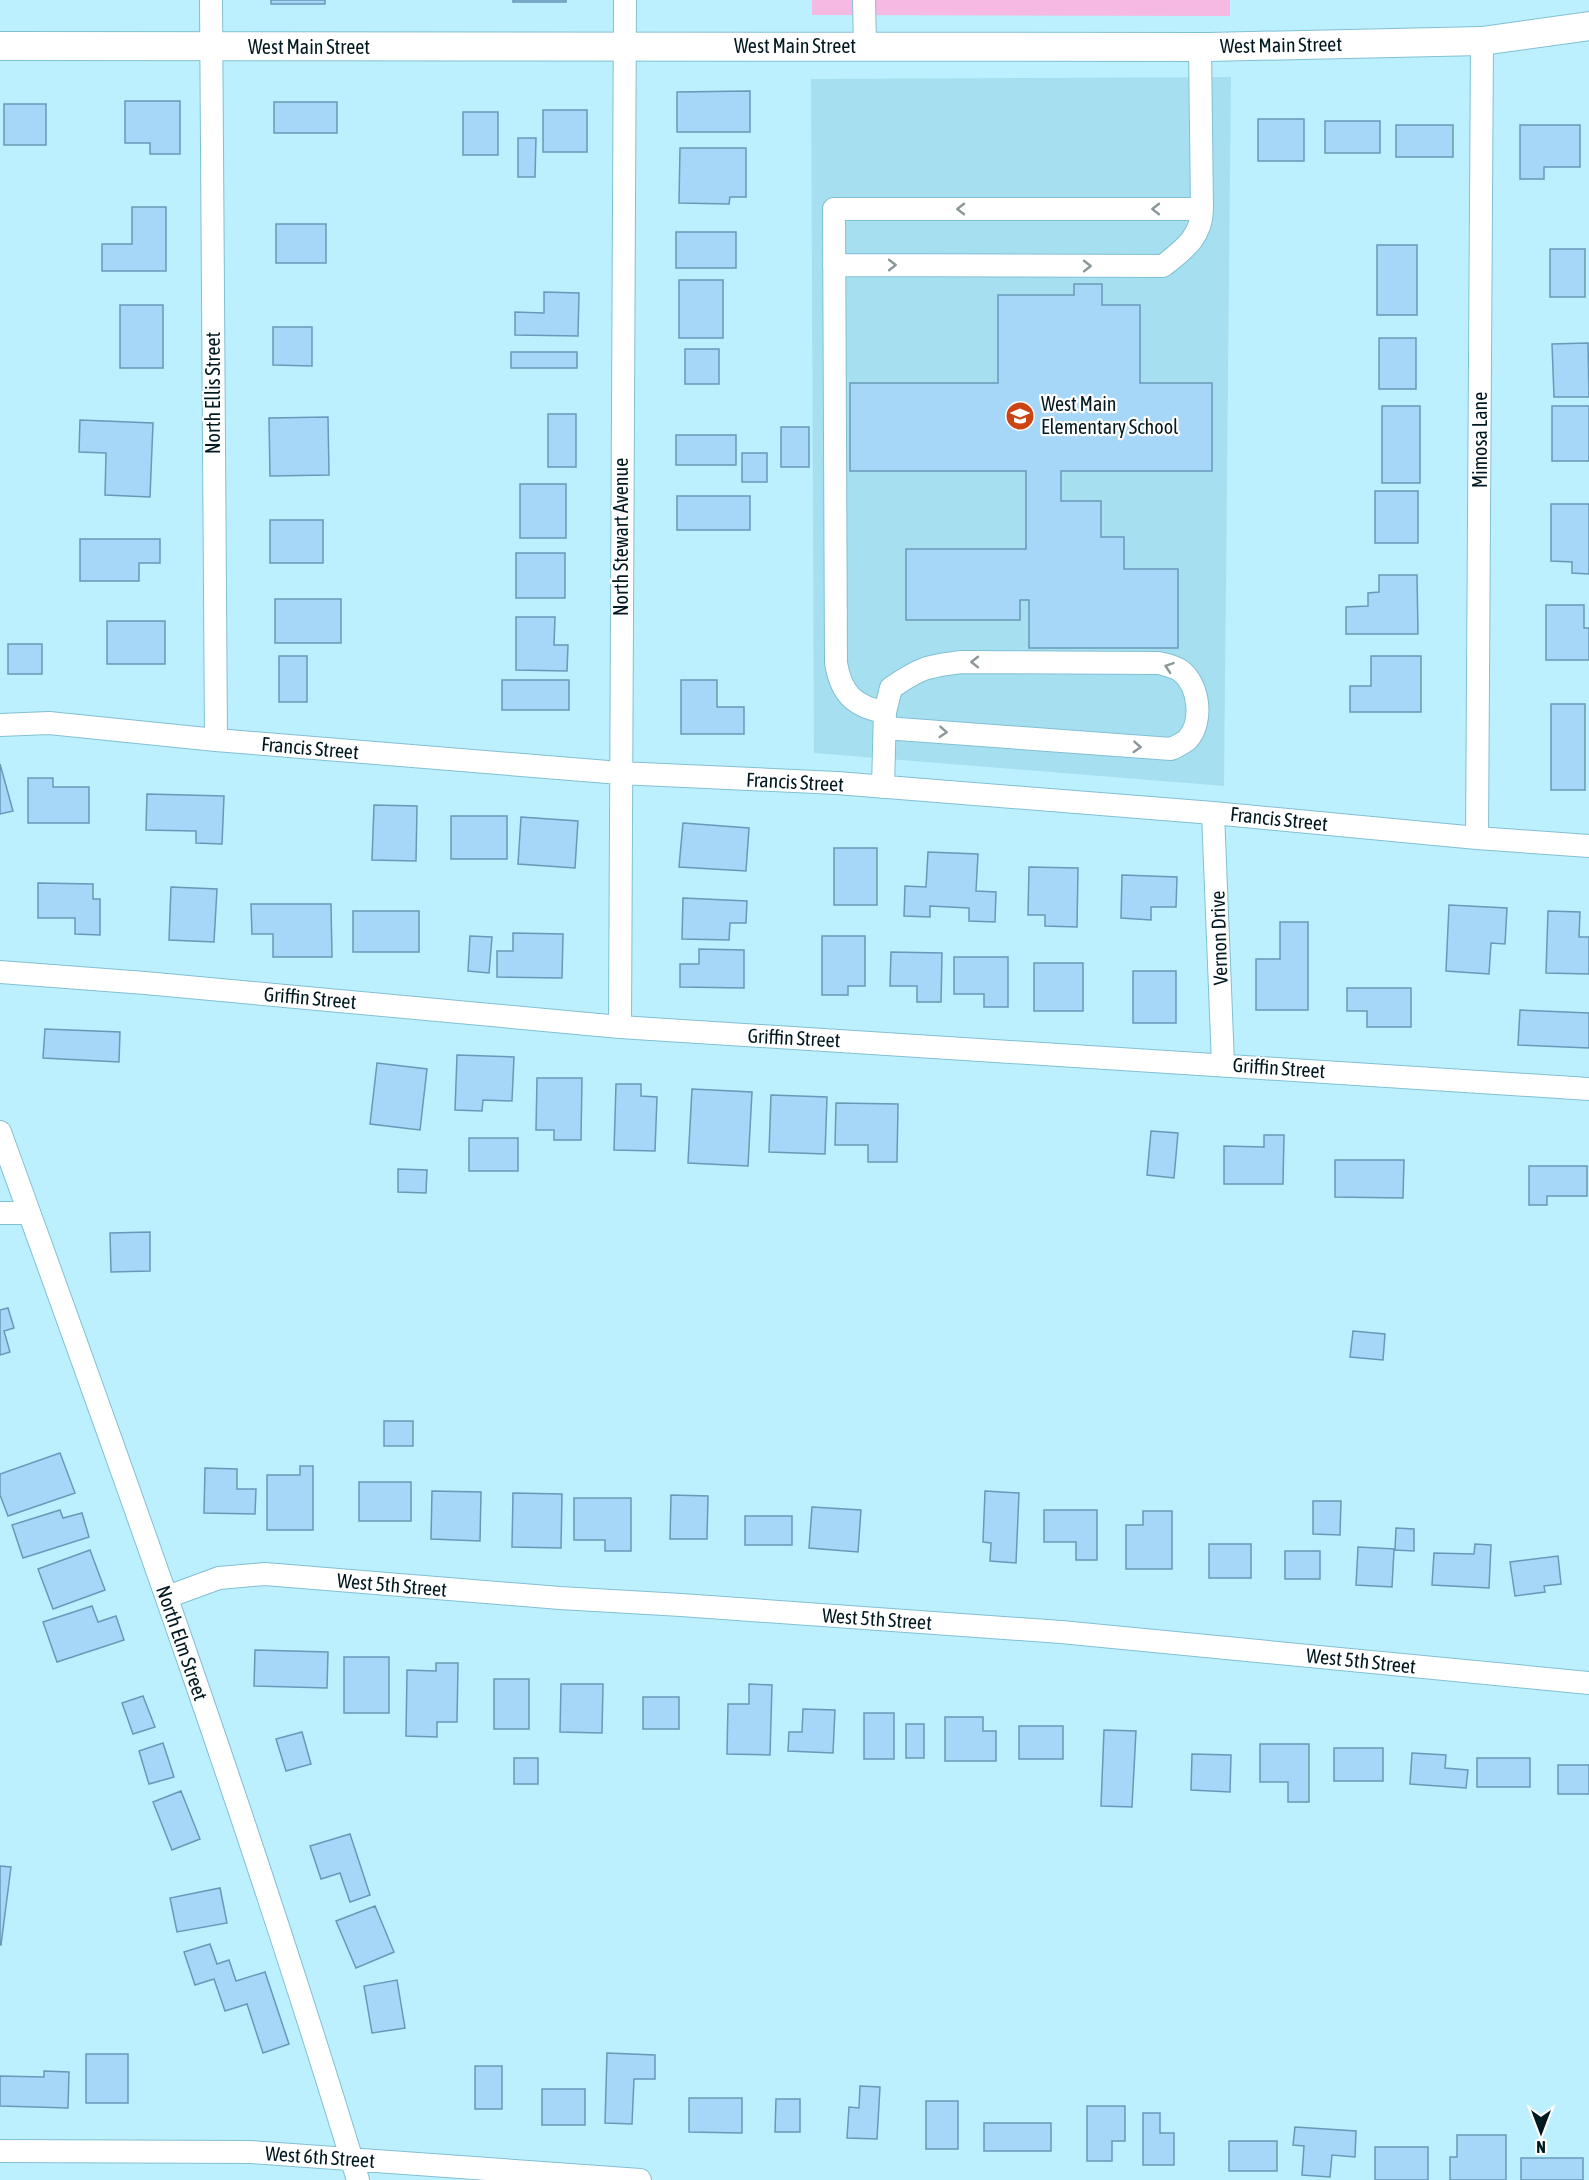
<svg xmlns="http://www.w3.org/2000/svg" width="1589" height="2180" font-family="'Asap Condensed',sans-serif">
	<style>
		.built { fill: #a6e0f0 }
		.green { fill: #f5b9e3 }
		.building { fill: #a7d7f8; stroke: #6899b8; stroke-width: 1.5 }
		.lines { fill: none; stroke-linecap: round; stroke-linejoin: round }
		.minor-casing { stroke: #80c0d2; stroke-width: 24 }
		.major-casing { stroke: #80c0d2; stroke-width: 30 }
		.minor { stroke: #fff; stroke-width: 22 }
		.major { stroke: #fff; stroke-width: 28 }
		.oneway { stroke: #8c979a }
		.labels { text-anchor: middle; stroke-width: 4.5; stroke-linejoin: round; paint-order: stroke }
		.street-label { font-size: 20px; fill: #00181f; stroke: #fff }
		.poi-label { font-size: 20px; fill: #00181f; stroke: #fff; text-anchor: start }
	</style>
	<rect width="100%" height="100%" fill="#bcf0ff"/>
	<path class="built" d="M 1231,77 L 1224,786 L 814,753 L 811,79 Z"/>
	<path class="green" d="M 812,0 L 1230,0 L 1230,16 L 812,15 Z"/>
	<path class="building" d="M 271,0 L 325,0 L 325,4 L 271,4 Z
		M 513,0 L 566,0 L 566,2 L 513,2 Z
		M 750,91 L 750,132 L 677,132 L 677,92 Z
		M 125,101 L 180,101 L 180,154 L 150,154 L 150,143 L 125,143 Z
		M 274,102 L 337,102 L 337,133 L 274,133 Z
		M 4,104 L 46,104 L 46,145 L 4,145 Z
		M 543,110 L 587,110 L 587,152 L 543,152 Z
		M 463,112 L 498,112 L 498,155 L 463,155 Z
		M 1258,119 L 1304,119 L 1304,161 L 1258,161 Z
		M 1325,121 L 1380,121 L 1380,153 L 1325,153 Z
		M 1396,125 L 1453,125 L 1453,157 L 1396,157 Z
		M 1520,125 L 1580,125 L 1580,167 L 1544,167 L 1544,179 L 1520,179 Z
		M 518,138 L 536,138 L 535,177 L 518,177 Z
		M 680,148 L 746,148 L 746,197 L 730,197 L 729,204 L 679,203 Z
		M 132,207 L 166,207 L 166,271 L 102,271 L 102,244 L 132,244 Z
		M 276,224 L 326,224 L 326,263 L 276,263 Z
		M 676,232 L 736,232 L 736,268 L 676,268 Z
		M 1377,245 L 1417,245 L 1417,315 L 1377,315 Z
		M 1550,249 L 1585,249 L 1585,297 L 1550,297 Z
		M 679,280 L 723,280 L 723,338 L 679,338 Z
		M 1074,284 L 1102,284 L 1102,305 L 1140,305 L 1140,383 L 1212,383 L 1212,471 L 1061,471 L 1061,501 L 1101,501 L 1101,537 L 1124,537 L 1124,569 L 1178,569 L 1178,648 L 1029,648 L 1029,600 L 1020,600 L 1020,620 L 906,620 L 906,549 L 1026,549 L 1026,471 L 850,471 L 850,383 L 998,383 L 998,295 L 1074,295 Z
		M 544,292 L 579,293 L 578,336 L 515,335 L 515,312 L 544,313 Z
		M 120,305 L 163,305 L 163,368 L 120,368 Z
		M 273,327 L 312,327 L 312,366 L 273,365 Z
		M 1379,338 L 1416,338 L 1416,389 L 1379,389 Z
		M 1588,343 L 1589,397 L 1554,397 L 1552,344 Z
		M 685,349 L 719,349 L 719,384 L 685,384 Z
		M 511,352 L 577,352 L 577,368 L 511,368 Z
		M 1382,406 L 1420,406 L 1420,483 L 1382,483 Z
		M 1552,406 L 1589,406 L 1589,461 L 1552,461 Z
		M 548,414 L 576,414 L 576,467 L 548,467 Z
		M 328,417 L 329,475 L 270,476 L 269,418 Z
		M 80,420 L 153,423 L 150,497 L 105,495 L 106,453 L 79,452 Z
		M 781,427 L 809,427 L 809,467 L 781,467 Z
		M 676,435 L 736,435 L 736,465 L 676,465 Z
		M 742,453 L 767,453 L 767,482 L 742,482 Z
		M 520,484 L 566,484 L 566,538 L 520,538 Z
		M 1375,491 L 1418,491 L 1418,543 L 1375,543 Z
		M 677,496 L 750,496 L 750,530 L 677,530 Z
		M 1551,504 L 1589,504 L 1589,574 L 1572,573 L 1572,562 L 1551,561 Z
		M 270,520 L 323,520 L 323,563 L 270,563 Z
		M 80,539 L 160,539 L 160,563 L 139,563 L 139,581 L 80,581 Z
		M 516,553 L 565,553 L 565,598 L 516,598 Z
		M 1379,575 L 1417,575 L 1418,634 L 1346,634 L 1346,607 L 1368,606 L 1368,593 L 1379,592 Z
		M 275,599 L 341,599 L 341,643 L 275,643 Z
		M 1546,605 L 1584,605 L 1584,628 L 1589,628 L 1589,660 L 1546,660 Z
		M 516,617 L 555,617 L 554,645 L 568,645 L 567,671 L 516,670 Z
		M 107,621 L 165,621 L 165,664 L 107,664 Z
		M 8,644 L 42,644 L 42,674 L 8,674 Z
		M 279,656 L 307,656 L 307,702 L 279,702 Z
		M 1371,656 L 1421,656 L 1421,712 L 1350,712 L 1350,686 L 1371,686 Z
		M 502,680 L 569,680 L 569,710 L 502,710 Z
		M 681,680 L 717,680 L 717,707 L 744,707 L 744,734 L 681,734 Z
		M 1551,704 L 1585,704 L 1585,790 L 1551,790 Z
		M 0,764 L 13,811 L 0,814 Z
		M 28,778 L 53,778 L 53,787 L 89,787 L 89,823 L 28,823 Z
		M 147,794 L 224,796 L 222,844 L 196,843 L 196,831 L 146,830 Z
		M 374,805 L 417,806 L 416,861 L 372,860 Z
		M 451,816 L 507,816 L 507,859 L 451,859 Z
		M 521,817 L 578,821 L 575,868 L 518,864 Z
		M 683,823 L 749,828 L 746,871 L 679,867 Z
		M 834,848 L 877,848 L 877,905 L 834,905 Z
		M 928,852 L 978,854 L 976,891 L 996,892 L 995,922 L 969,921 L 969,908 L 930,906 L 930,917 L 904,916 L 905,886 L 926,887 Z
		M 1029,867 L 1078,868 L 1077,927 L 1045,926 L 1045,915 L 1028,915 Z
		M 1122,875 L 1177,877 L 1176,907 L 1151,907 L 1151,920 L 1121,918 Z
		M 38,883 L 93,884 L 93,899 L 100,899 L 100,935 L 75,934 L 75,918 L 38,918 Z
		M 171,887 L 217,889 L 214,942 L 169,940 Z
		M 683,898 L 747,901 L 746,923 L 730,923 L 729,940 L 682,939 Z
		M 251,904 L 331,904 L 332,957 L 273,957 L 273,934 L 252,934 Z
		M 1449,905 L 1507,908 L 1505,944 L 1491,943 L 1489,974 L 1446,971 Z
		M 353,911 L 419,911 L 419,952 L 353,952 Z
		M 1548,911 L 1580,912 L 1579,937 L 1589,937 L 1589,974 L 1546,973 Z
		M 1280,922 L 1308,922 L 1308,1010 L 1256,1010 L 1256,959 L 1280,959 Z
		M 513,933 L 563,934 L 562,978 L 497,977 L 497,951 L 513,951 Z
		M 470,936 L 492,937 L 489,973 L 468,971 Z
		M 822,936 L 865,936 L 865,986 L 848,986 L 848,995 L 822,995 Z
		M 699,949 L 744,950 L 744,988 L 680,987 L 680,964 L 699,964 Z
		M 891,952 L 942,953 L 941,1002 L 917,1002 L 917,986 L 890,986 Z
		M 954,957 L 1008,957 L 1008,1007 L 984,1007 L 984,994 L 954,994 Z
		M 1034,963 L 1083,963 L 1083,1011 L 1034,1011 Z
		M 1133,971 L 1176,971 L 1176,1023 L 1133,1023 Z
		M 1347,988 L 1411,988 L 1411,1027 L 1367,1027 L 1367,1011 L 1347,1011 Z
		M 1520,1010 L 1589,1013 L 1589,1048 L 1518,1045 Z
		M 45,1029 L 120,1032 L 119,1062 L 43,1058 Z
		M 457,1055 L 514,1057 L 512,1101 L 483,1100 L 482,1111 L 455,1110 Z
		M 377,1063 L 427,1069 L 420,1130 L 370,1124 Z
		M 537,1078 L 582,1078 L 581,1140 L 554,1140 L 554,1130 L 536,1130 Z
		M 616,1084 L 641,1084 L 641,1096 L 657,1097 L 655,1151 L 614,1150 Z
		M 692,1089 L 752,1092 L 748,1166 L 688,1163 Z
		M 771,1095 L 827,1097 L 825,1154 L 769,1152 Z
		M 836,1103 L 898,1104 L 897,1162 L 868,1162 L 868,1145 L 835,1145 Z
		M 1151,1131 L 1178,1133 L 1174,1178 L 1147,1175 Z
		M 1264,1135 L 1284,1135 L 1283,1184 L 1224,1184 L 1224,1146 L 1264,1147 Z
		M 469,1138 L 518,1138 L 518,1171 L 469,1171 Z
		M 1335,1160 L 1404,1160 L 1403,1198 L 1335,1197 Z
		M 1529,1166 L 1587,1166 L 1587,1196 L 1547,1196 L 1547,1205 L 1529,1205 Z
		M 398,1169 L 427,1170 L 426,1193 L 398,1192 Z
		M 150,1232 L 150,1271 L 111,1272 L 110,1233 Z
		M 8,1308 L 14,1328 L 4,1331 L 10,1352 L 0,1355 L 0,1310 Z
		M 1353,1331 L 1385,1334 L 1383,1360 L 1350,1357 Z
		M 384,1421 L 413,1421 L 413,1446 L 384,1446 Z
		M 60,1453 L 75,1493 L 8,1516 L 0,1495 L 0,1474 Z
		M 300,1466 L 313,1466 L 313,1530 L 267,1530 L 267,1475 L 300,1475 Z
		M 205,1468 L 237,1469 L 237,1489 L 256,1489 L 255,1514 L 204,1513 Z
		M 359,1482 L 411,1482 L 411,1521 L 359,1521 Z
		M 432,1491 L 481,1492 L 480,1541 L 431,1539 Z
		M 985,1491 L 1019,1493 L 1016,1563 L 990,1561 L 991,1543 L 983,1542 Z
		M 513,1493 L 562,1494 L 561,1548 L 512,1547 Z
		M 671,1495 L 708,1496 L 707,1539 L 670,1539 Z
		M 574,1498 L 631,1498 L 631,1551 L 605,1551 L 605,1540 L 574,1540 Z
		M 1313,1501 L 1341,1501 L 1340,1535 L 1313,1534 Z
		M 812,1507 L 861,1510 L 858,1552 L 809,1548 Z
		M 60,1510 L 63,1518 L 82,1513 L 89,1537 L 23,1558 L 12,1525 Z
		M 1044,1510 L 1097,1510 L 1097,1560 L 1076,1560 L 1076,1542 L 1044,1542 Z
		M 1143,1511 L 1172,1511 L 1172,1569 L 1126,1569 L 1126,1525 L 1143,1525 Z
		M 745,1516 L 792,1516 L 792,1545 L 745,1545 Z
		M 1396,1528 L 1414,1529 L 1414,1551 L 1394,1550 L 1392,1587 L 1356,1585 L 1358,1547 L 1395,1549 Z
		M 1209,1544 L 1251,1544 L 1251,1578 L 1209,1578 Z
		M 1475,1544 L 1491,1545 L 1489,1588 L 1432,1585 L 1434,1553 L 1474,1554 Z
		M 90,1550 L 105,1590 L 53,1609 L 38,1569 Z
		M 1285,1551 L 1320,1551 L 1320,1579 L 1285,1579 Z
		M 1558,1556 L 1561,1584 L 1544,1586 L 1545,1592 L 1515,1596 L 1510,1562 Z
		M 92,1606 L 98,1622 L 116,1616 L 124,1640 L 57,1662 L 43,1622 Z
		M 255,1650 L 328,1652 L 327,1688 L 254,1686 Z
		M 344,1657 L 389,1657 L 389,1713 L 344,1713 Z
		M 436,1663 L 458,1663 L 457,1722 L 437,1722 L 437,1737 L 406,1736 L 407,1670 L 436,1671 Z
		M 494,1679 L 529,1679 L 529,1729 L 494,1729 Z
		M 561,1684 L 603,1684 L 602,1733 L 560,1732 Z
		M 749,1684 L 772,1685 L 770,1755 L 727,1754 L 728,1704 L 749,1704 Z
		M 143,1696 L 155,1727 L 133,1734 L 122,1703 Z
		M 643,1697 L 679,1697 L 679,1729 L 643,1729 Z
		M 803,1709 L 835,1710 L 833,1753 L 788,1751 L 789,1732 L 802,1732 Z
		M 864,1713 L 894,1713 L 894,1759 L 864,1759 Z
		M 945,1717 L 983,1717 L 983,1731 L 996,1731 L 996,1761 L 945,1761 Z
		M 906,1724 L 924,1724 L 924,1758 L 906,1758 Z
		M 1019,1726 L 1063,1726 L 1063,1759 L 1019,1759 Z
		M 1104,1730 L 1136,1731 L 1132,1807 L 1101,1806 Z
		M 302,1732 L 311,1764 L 286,1771 L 276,1739 Z
		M 163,1743 L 174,1777 L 149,1784 L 139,1751 Z
		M 1260,1744 L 1309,1744 L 1309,1802 L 1288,1802 L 1288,1782 L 1260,1782 Z
		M 1334,1748 L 1383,1748 L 1383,1781 L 1334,1781 Z
		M 1412,1753 L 1446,1755 L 1445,1768 L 1468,1770 L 1466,1788 L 1410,1784 Z
		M 1192,1754 L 1231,1755 L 1230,1792 L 1191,1790 Z
		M 514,1758 L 538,1758 L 538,1784 L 514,1784 Z
		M 1477,1758 L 1530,1758 L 1530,1787 L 1477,1787 Z
		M 1558,1765 L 1589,1765 L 1589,1794 L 1558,1794 Z
		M 181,1791 L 200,1839 L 172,1850 L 153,1802 Z
		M 350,1834 L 370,1895 L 350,1902 L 340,1873 L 321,1879 L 310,1846 Z
		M 0,1866 L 11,1867 L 1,1945 L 0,1945 Z
		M 220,1888 L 227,1923 L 177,1932 L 170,1898 Z
		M 375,1906 L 394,1952 L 356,1968 L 336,1921 Z
		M 210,1944 L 217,1964 L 229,1960 L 236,1981 L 265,1972 L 289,2044 L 263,2053 L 247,2004 L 225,2011 L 214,1979 L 195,1985 L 184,1952 Z
		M 397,1980 L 405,2028 L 372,2033 L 364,1986 Z
		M 607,2053 L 655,2055 L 655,2079 L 634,2079 L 632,2124 L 605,2123 Z
		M 86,2054 L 128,2054 L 128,2103 L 86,2103 Z
		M 475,2066 L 502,2066 L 502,2109 L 475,2109 Z
		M 44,2071 L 69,2072 L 68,2108 L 0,2106 L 0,2076 L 44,2077 Z
		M 860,2086 L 880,2087 L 877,2139 L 847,2138 L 849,2107 L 859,2108 Z
		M 542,2089 L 585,2089 L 585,2125 L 542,2125 Z
		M 689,2098 L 742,2098 L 742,2133 L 689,2132 Z
		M 776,2099 L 800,2099 L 800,2132 L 775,2132 Z
		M 926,2101 L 958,2101 L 958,2149 L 926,2149 Z
		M 1087,2106 L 1125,2106 L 1125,2141 L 1112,2141 L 1112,2161 L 1087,2161 Z
		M 1143,2113 L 1160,2113 L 1160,2133 L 1174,2133 L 1174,2165 L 1143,2165 Z
		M 984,2123 L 1051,2123 L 1051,2151 L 984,2151 Z
		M 1295,2127 L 1356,2131 L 1355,2157 L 1332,2155 L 1330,2177 L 1302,2175 L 1304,2146 L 1293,2145 Z
		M 1457,2135 L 1506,2135 L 1506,2180 L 1450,2180 L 1450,2157 L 1457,2157 Z
		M 1229,2141 L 1277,2141 L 1277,2171 L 1229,2171 Z
		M 1375,2147 L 1428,2147 L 1428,2180 L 1375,2180 Z
		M 1521,2158 L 1583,2158 L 1583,2180 L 1521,2180 Z"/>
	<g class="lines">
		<g class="minor-casing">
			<path id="minor" d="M 211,0 L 216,740
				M 864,0 L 865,46
				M 1200,47 L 1202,209
				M 834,265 L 1163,266 C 1183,250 1202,237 1202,209 L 834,209 L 836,663 C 841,693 854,707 885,712
				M 0,725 L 49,723 L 216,740 L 620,773 L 837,783 L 1213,813 L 1477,838 L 1589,846
				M 883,787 L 885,712 L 891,688 C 920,668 927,666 962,662 L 1159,663 C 1166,665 1174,666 1181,671 C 1199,685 1204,722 1187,740 C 1182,744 1177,746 1171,749 L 885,728
				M 1213,813 L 1223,1064
				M 1477,838 L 1482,41
				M 0,972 L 145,983 L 620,1027 L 1589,1089
				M 620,1027 L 625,0
				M 0,1132 C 126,1479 251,1827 358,2180
				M 0,1213 L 29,1213
				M 167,1597 L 219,1578 L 265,1574 L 560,1598 L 681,1605 L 1061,1632 L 1589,1683
				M 0,2151 L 251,2152 L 640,2180"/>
		</g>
		<g class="major-casing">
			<path id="major" d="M 0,46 L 1208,47 L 1482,41 L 1589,26"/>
		</g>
		<use href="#minor" class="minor"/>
		<use href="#major" class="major"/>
	</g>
	<defs><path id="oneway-chevron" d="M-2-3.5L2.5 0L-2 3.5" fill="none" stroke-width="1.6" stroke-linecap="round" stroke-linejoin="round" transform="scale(1.5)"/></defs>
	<g class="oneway">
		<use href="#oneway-chevron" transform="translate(961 209) rotate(180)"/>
		<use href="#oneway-chevron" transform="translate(1156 209) rotate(180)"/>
		<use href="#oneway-chevron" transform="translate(892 265)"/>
		<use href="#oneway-chevron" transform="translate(1087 266)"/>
		<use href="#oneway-chevron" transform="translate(975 662) rotate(-180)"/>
		<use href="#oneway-chevron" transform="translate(1169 667) rotate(-161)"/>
		<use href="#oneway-chevron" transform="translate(943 732) rotate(4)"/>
		<use href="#oneway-chevron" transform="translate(1137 747) rotate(4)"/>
	</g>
	<defs>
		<g id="school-disc" transform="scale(1.5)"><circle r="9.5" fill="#cc4414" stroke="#fff"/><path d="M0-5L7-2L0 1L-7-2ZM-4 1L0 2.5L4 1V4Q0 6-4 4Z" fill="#fff"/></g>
	</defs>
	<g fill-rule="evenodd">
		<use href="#school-disc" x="1020" y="416"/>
	</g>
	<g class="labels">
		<g class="street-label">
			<text transform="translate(1281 45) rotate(-1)" y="7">West Main Street</text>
			<text x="795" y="53">West Main Street</text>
			<text x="309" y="54">West Main Street</text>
			<text transform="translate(213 393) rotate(-90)" y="7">North Ellis Street</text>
			<text transform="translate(1480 440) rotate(-90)" y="7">Mimosa Lane</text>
			<text transform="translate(621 537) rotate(-90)" y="7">North Stewart Avenue</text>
			<text transform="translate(310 748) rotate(5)" y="7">Francis Street</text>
			<text transform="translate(795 782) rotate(3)" y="7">Francis Street</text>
			<text transform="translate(1279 819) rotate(6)" y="7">Francis Street</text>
			<text transform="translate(1219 938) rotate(-92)" y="7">Vernon Drive</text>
			<text transform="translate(310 998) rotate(5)" y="7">Griffin Street</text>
			<text transform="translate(794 1038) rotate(3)" y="7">Griffin Street</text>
			<text transform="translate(1279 1068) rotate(4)" y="7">Griffin Street</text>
			<text transform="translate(392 1585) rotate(5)" y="7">West 5th Street</text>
			<text transform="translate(877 1619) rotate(4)" y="7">West 5th Street</text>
			<text transform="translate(182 1643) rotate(71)" y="7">North Elm Street</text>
			<text transform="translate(1361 1661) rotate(6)" y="7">West 5th Street</text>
			<text transform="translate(320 2157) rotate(4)" y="7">West 6th Street</text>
		</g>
		<g class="poi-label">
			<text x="1041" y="411">West Main<tspan x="1041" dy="23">Elementary School</tspan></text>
		</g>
	</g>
	<g transform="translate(1541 2132) rotate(180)" stroke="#ffffff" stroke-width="4.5" paint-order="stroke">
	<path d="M0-4.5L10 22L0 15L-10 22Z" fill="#00181f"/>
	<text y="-9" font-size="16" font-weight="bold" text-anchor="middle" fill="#00181f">N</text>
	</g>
</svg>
